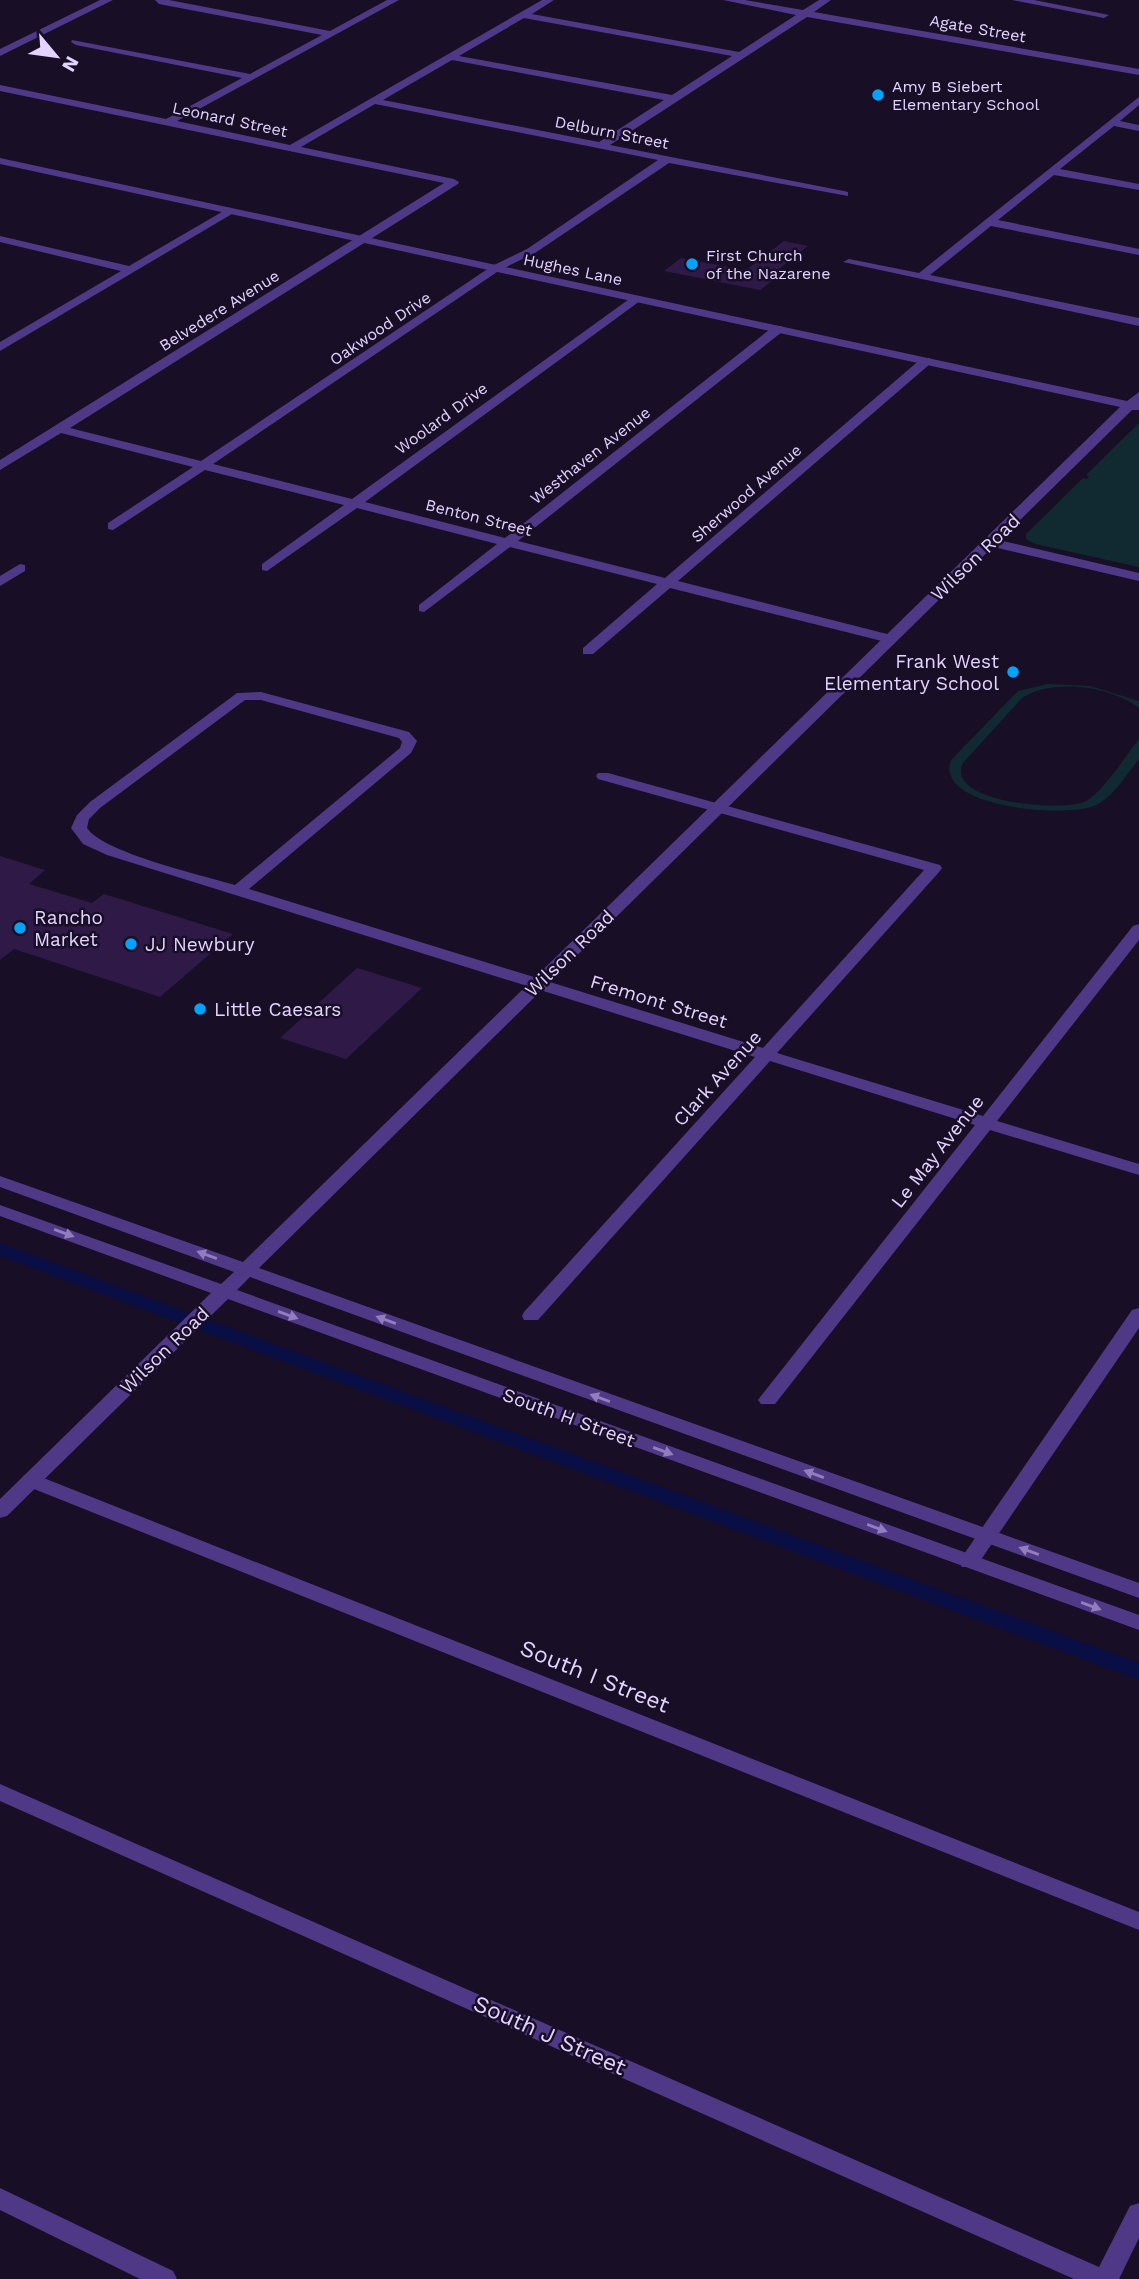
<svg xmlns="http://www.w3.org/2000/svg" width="1139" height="2279" font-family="'Work Sans',sans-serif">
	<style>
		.green { fill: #112930 }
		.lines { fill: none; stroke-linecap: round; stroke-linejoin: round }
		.canal { fill: #090f45; fill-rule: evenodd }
		.building { fill: #2f1a47 }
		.minor { fill: #4f3886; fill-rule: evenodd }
		.tertiary { fill: #4f3886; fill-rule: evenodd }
		.oneway { fill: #927ebc }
		.poi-dot { fill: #00a4fe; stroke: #180e26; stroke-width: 2.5 }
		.labels { text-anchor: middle; stroke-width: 5; stroke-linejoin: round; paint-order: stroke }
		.far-street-label { font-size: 16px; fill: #e3d3ff; stroke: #180e26 }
		.far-poi-label { font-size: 16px; fill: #e3d3ff; stroke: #180e26; text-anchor: start }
		.street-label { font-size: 19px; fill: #e3d3ff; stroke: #180e26 }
		.poi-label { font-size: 19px; fill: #e3d3ff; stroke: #180e26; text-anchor: start }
		.near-street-label { font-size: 23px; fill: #e3d3ff; stroke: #180e26 }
	</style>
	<rect width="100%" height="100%" fill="#180e26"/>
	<path class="green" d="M 1139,423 L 1139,567 L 1035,544 L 1026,539 L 1026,534 L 1083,478 L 1087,479 L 1089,476 L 1086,475 Z
		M 1048,684 L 1090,686 L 1139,701 L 1139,708 C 1110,686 1053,678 1022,698 L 963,763 C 944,802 1062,813 1086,801 C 1103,792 1126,755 1139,739 L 1139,759 C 1127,774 1112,799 1094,806 C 1066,818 933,808 951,760 L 1018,691 Z"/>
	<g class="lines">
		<path class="canal" d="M 0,1243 L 1139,1663 L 1139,1680 L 0,1256 Z"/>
	</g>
	<path class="building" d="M 784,241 L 808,246 L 770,276 L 777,277 L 760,290 L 664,271 L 681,258 L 746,270 Z
		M 0,856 L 45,870 L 29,884 L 92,903 L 104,894 L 233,934 L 160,997 L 14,949 L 0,960 Z
		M 357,968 L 422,988 L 346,1059 L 280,1038 Z"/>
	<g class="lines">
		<path class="minor" d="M 155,0 L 169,0 L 330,31 L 387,0 L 399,0 L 177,121 L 290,145 L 542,0 L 554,0 L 532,14 L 739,52 L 796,15 L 723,0 L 745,0 L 803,10 L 819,0 L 831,0 L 814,12 L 1139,69 L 1139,75 L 807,17 L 610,145 L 844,191 L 848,192 L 848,196 L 669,163 L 535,253 L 500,270 L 213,464 L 352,499 L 632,297 L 640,297 L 640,301 L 365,502 L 505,538 L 774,326 L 782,326 L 782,332 L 518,541 L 665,578 L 922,358 L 930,358 L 930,364 L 678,581 L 895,636 L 895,642 L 890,643 L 670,588 L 593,654 L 583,654 L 583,648 L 657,584 L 510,547 L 424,612 L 419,611 L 419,605 L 497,544 L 357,508 L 267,571 L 262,570 L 262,564 L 344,505 L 205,470 L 113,530 L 108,529 L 108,523 L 193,467 L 61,433 L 0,470 L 0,460 L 444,183 L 0,91 L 0,85 L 166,119 L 242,78 L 76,45 L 71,42 L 72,40 L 250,74 L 322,35 L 159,4 ZM 524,18 L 732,56 L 672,95 L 459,56 ZM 452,60 L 664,100 L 599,142 L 383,100 ZM 375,104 L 658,160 L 527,249 L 492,266 L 201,461 L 70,428 L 458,184 L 459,182 L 454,179 L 301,147 Z
			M 1012,0 L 1034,0 L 1109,15 L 1104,18 Z
			M 1139,97 L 1139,105 L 1120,121 L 1139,125 L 1139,131 L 1114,126 L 1060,169 L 1139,184 L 1139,190 L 1054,175 L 998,220 L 1139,249 L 1139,255 L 991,226 L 930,275 L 1139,318 L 1139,326 L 843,262 L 849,259 L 919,273 Z
			M 227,209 L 237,211 L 0,351 L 0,342 L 121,271 L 0,242 L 0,236 L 129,266 Z
			M 990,538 L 1139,573 L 1139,581 L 985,545 L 983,542 Z
			M 20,564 L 25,565 L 25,571 L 0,586 L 0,576 Z
			M 261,692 L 409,732 L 417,741 L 411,753 L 249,889 L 763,1048 L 924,870 L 598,779 L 596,776 L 598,773 L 608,773 L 940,865 L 942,868 L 940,871 L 777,1053 L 983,1116 L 1133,926 L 1139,924 L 1139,940 L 997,1121 L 1139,1164 L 1139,1175 L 990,1130 L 775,1404 L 761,1404 L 758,1400 L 761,1396 L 975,1125 L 770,1061 L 538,1320 L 524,1320 L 522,1316 L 524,1312 L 755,1057 L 107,855 L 83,844 L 71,828 L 77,815 L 90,802 L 237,693 ZM 245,700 L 261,700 L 399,738 L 402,742 L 400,748 L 235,885 C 202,875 104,853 87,828 L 89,819 L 100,808 Z
			M 1139,1308 L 1139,1328 L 976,1567 L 962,1567 L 959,1562 L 962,1557 L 1132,1310 Z
			M 31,1473 L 1139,1912 L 1139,1930 L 24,1485 L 21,1480 L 24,1475 Z
			M 0,1784 L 1099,2267 L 1130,2206 L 1139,2203 L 1139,2238 L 1119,2279 L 1074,2279 L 0,1801 Z
			M 0,2188 L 173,2271 L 177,2279 L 140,2279 L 0,2210 Z"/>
		<path class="tertiary" d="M 100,0 L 113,0 L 0,56 L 0,49 Z
			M 0,158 L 1127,401 L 1139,392 L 1139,410 L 1132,410 L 259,1268 L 1139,1583 L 1139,1598 L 250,1277 L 237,1290 L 1139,1615 L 1139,1630 L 228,1299 L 7,1516 L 0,1518 L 0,1499 L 211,1293 L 0,1216 L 0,1205 L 221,1284 L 234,1272 L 0,1187 L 0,1176 L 243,1262 L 1120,407 L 0,164 Z"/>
	</g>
	<defs><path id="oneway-solid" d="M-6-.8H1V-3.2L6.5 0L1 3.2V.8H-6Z" transform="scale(1.75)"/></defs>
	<g class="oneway">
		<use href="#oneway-solid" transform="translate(64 1233) rotate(20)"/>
		<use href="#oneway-solid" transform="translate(207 1255) rotate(-160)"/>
		<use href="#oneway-solid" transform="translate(288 1315) rotate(20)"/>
		<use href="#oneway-solid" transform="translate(386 1320) rotate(-160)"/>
		<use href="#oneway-solid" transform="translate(600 1398) rotate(-160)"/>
		<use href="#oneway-solid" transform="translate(663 1451) rotate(20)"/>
		<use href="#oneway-solid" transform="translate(814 1474) rotate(-160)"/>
		<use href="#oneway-solid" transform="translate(877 1528) rotate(20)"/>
		<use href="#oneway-solid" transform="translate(1029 1551) rotate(-160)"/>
		<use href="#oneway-solid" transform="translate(1091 1606) rotate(20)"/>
	</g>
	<g class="poi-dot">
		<circle cx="878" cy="95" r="7"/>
		<circle cx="692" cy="264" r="7"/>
		<circle cx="1013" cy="672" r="7"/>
		<circle cx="20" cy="928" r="7"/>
		<circle cx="131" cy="944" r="7"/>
		<circle cx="200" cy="1009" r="7"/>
	</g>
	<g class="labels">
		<g class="far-street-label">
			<text transform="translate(978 28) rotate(10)" y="6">Agate Street</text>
			<text transform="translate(230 119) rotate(12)" y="6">Leonard Street</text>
			<text transform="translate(612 132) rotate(11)" y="6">Delburn Street</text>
			<text transform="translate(573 269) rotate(12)" y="6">Hughes Lane</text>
			<text transform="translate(219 310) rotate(-32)" y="6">Belvedere Avenue</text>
			<text transform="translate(380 328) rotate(-34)" y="6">Oakwood Drive</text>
			<text transform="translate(441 418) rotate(-36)" y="6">Woolard Drive</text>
			<text transform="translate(590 455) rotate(-38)" y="6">Westhaven Avenue</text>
			<text transform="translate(746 493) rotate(-41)" y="6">Sherwood Avenue</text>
			<text transform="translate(479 517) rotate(14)" y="6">Benton Street</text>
		</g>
		<g class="far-poi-label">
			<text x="892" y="92">Amy B Siebert<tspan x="892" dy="18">Elementary School</tspan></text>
			<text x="706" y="261">First Church<tspan x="706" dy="18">of the Nazarene</tspan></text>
		</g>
		<g class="street-label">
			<text transform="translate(975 557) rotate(-44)" y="7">Wilson Road</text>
			<text transform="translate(569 953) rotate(-44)" y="7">Wilson Road</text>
			<text transform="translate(659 1001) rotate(17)" y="7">Fremont Street</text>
			<text transform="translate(717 1078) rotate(-48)" y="7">Clark Avenue</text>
			<text transform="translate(937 1151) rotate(-52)" y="7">Le May Avenue</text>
			<text transform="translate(164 1350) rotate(-44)" y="7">Wilson Road</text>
			<text transform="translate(569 1417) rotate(20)" y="7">South H Street</text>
		</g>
		<g class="poi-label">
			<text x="999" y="668" text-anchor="end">Frank West<tspan x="999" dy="22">Elementary School</tspan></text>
			<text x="34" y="924">Rancho<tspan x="34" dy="22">Market</tspan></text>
			<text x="145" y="951">JJ Newbury</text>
			<text x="214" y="1016">Little Caesars</text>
		</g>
		<g class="near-street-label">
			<text transform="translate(595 1676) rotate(22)" y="8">South I Street</text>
			<text transform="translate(550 2035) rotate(24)" y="8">South J Street</text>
		</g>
	</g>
	<g transform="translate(56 56) rotate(119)" stroke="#180e26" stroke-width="5" paint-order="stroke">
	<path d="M0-5L12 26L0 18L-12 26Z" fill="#e3d3ff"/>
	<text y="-10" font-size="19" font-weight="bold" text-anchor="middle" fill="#e3d3ff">N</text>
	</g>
</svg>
